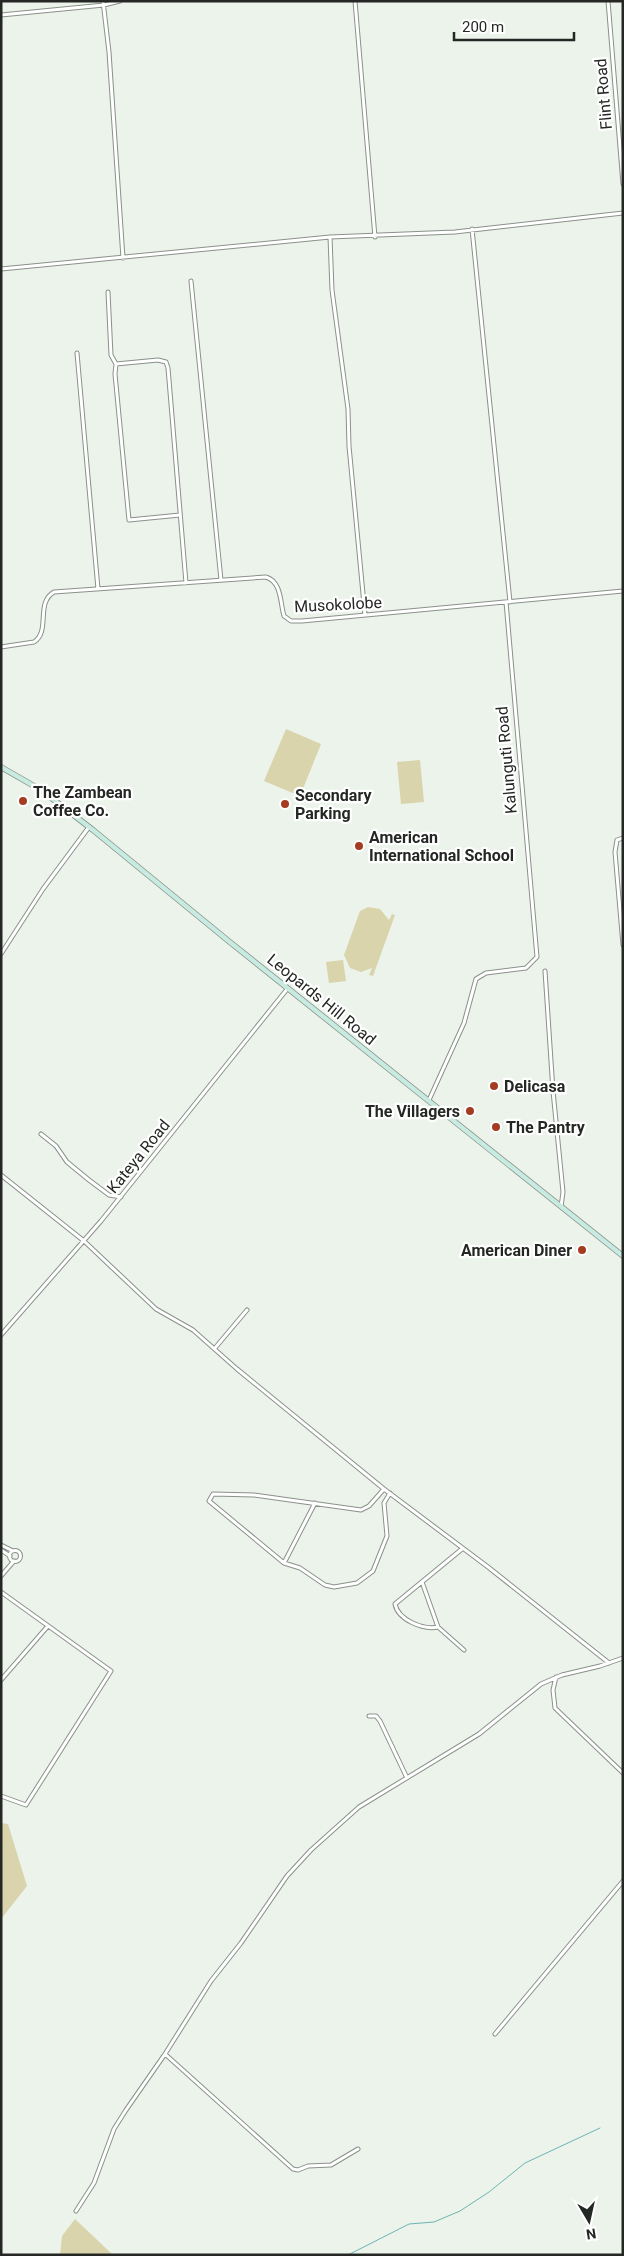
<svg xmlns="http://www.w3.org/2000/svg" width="624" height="2256" font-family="Roboto,sans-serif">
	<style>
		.green { fill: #d9d4ac }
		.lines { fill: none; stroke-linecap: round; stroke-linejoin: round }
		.stream { stroke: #6db5b1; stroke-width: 1 }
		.street-casing { stroke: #8a918a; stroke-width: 5 }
		.secondary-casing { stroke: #8a918a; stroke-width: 6 }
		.street { stroke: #fff; stroke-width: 3 }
		.secondary { stroke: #c7ebe0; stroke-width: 4.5 }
		.poi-dot { fill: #a43c21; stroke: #fff; stroke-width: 2 }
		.labels { text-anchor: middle; stroke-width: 4.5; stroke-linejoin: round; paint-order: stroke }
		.street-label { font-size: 16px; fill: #242724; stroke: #fff }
		.poi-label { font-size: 16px; font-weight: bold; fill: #242724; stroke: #fff; text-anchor: start }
	</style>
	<rect width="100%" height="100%" fill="#ebf3eb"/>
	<path class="green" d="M 286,729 L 321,744 L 300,796 L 264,781 Z
		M 420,760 L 424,802 L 401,804 L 397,762 Z
		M 368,907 L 380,909 L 389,920 L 392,914 L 395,915 L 373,976 L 369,975 L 372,968 L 361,972 L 350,968 L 344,955 L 360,911 Z
		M 343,960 L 346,981 L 329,983 L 326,962 Z
		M 1,1823 L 8,1824 L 27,1886 L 1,1919 Z
		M 75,2219 L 113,2255 L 60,2255 L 62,2236 Z"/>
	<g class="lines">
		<path class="stream" d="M 348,2255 L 409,2224 L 434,2222 L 460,2211 L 489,2192 L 525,2163 L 600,2128"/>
		<g class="street-casing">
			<path id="street" d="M 103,1 L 109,52 L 123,258
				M 355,1 L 375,237
				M 608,1 L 623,184
				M 1,15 L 104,5 L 120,1
				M 472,229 L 510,602
				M 330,237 L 332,290 L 348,409 L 349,446 L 365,615
				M 1,269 L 330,237 L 455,232 L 623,213
				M 191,281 L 221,580
				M 108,292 L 111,355 L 116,364 L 158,360 L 166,362 L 168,368 L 186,583
				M 77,353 L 98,589
				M 116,364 L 115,374 L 129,520 L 180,515
				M 1,647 L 34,642 C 51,631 35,603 54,592 L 266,577 C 282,582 280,603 284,616 L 291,621 L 302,621 L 623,591
				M 623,838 L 617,840 L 615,852 L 623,945
				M 1,954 L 43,889 L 89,827
				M 545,971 L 553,1091 L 563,1192 L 561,1207
				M 429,1100 L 464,1023 L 476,979 L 486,973 L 526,968 L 537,957 L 506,602
				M 41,1134 L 56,1146 L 67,1162 L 89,1180 L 109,1195 L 121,1197
				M 1,1175 L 84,1241 L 156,1309 L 193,1330 L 237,1369 L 384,1489 L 488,1567 L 609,1663
				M 1,1335 L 101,1221 L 288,988
				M 215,1348 L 247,1310
				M 384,1489 L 369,1506 L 361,1510 L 254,1495 L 213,1494 L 209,1501 L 284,1563 L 300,1568 L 325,1585 L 334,1587 L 357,1583 L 373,1571 L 387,1536 L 384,1503 L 390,1493
				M 1,1545 L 13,1551
				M 1,1550 L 10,1556
				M9.5 1556a5.5 5.5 0 1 1 11 0a5.5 5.5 0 1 1-11 0Z
				M 284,1563 L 315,1503
				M 1,1576 L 14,1561
				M 422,1582 L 438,1627 L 464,1650
				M 1,1592 L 111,1671 L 26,1805 L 1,1796
				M 438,1627 C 423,1630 398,1620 395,1604 L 462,1549
				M 556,1677 L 553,1690 L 555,1708 L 623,1773
				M 1,1680 L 48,1626
				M 369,1716 L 376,1716 L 380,1721 L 407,1778
				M 495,2034 L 623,1881
				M 165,2054 L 293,2169 L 298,2170 L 308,2166 L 331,2165 L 358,2149
				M 76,2211 L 94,2183 L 114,2129 L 126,2110 L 165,2054 L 211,1981 L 241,1943 L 287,1876 L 311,1850 L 359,1807 L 479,1734 L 541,1684 L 562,1675 L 600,1666 L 623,1658"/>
		</g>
		<g class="secondary-casing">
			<path id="secondary" d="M 1,767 L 41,790 L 93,830 L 231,943 L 623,1256"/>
		</g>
		<use href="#street" class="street"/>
		<use href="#secondary" class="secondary"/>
	</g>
	<g class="poi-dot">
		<circle cx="23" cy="801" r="5"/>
		<circle cx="285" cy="804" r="5"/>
		<circle cx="359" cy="846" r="5"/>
		<circle cx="494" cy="1086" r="5"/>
		<circle cx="470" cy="1111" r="5"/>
		<circle cx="496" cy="1127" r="5"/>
		<circle cx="582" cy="1250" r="5"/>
	</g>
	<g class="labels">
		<g class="street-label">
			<text transform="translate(603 94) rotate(-95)" y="6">Flint Road</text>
			<text transform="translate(338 604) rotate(-3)" y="6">Musokolobe</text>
			<text transform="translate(506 760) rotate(-95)" y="6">Kalunguti Road</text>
			<text transform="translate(322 999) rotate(39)" y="6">Leopards Hill Road</text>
			<text transform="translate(138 1156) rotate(-51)" y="6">Kateya Road</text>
		</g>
		<g class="poi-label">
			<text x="33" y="798">The Zambean<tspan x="33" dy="18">Coffee Co.</tspan></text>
			<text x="295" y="801">Secondary<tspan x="295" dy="18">Parking</tspan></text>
			<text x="369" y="843">American<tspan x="369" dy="18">International School</tspan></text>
			<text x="504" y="1092">Delicasa</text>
			<text x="460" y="1117" text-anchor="end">The Villagers</text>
			<text x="506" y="1133">The Pantry</text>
			<text x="572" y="1256" text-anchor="end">American Diner</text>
		</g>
	</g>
	<rect width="624" height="2256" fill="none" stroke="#242724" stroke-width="5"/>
	<g transform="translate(589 2221) rotate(171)" stroke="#ffffff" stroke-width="4" paint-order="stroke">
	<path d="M0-4L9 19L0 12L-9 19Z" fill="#242724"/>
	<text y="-8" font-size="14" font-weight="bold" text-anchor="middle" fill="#242724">N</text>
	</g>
	<path d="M454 32v8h120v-8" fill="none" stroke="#242724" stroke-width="2.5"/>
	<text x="462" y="32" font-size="15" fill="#242724" stroke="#ffffff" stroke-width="4" paint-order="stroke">200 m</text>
</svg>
